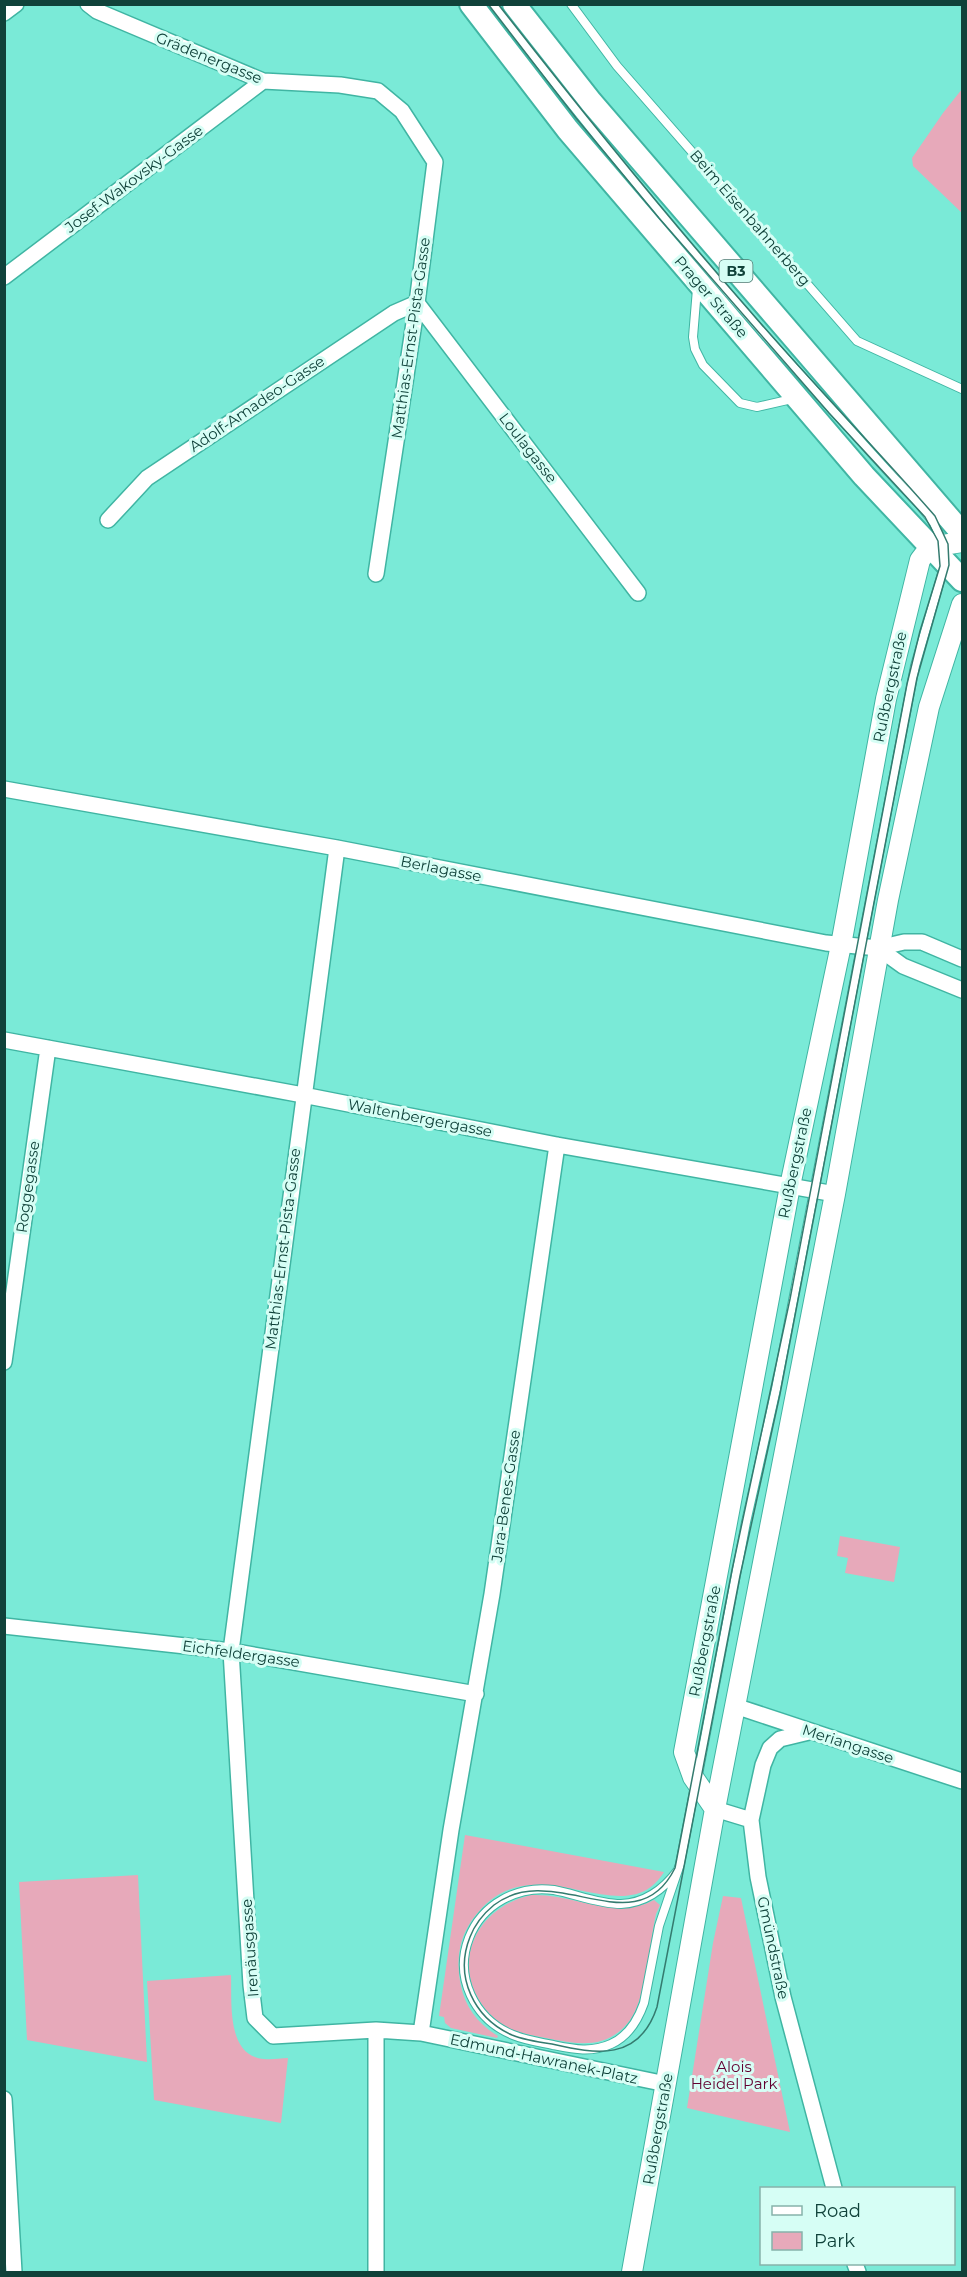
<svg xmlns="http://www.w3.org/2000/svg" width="967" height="2277" font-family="Montserrat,sans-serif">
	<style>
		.green { fill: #e7a9ba }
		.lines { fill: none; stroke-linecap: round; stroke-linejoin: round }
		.lane-casing { stroke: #40b5a3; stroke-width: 10 }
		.street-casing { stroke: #40b5a3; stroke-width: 18 }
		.secondary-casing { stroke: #40b5a3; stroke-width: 22 }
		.primary-casing { stroke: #40b5a3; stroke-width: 26 }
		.lane { stroke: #fff; stroke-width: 8 }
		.street { stroke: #fff; stroke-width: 15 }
		.secondary { stroke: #fff; stroke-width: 20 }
		.primary { stroke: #fff; stroke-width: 22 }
		.tram { stroke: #347b6f; stroke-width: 1.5 }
		.labels { text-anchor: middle; stroke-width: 6; stroke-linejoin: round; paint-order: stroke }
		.shield { fill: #d6fef5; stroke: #4b7a72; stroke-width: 1.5 }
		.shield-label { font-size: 14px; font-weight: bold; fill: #10423a }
		.street-label { font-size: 15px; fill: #10423a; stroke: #d6fef5 }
		.park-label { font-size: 15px; fill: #630030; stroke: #d6fef5 }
	</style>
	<rect width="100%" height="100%" fill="#7aead7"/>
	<path class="green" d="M 962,89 L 962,213 L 913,166 L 912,158 L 943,113 Z
		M 840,1536 L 900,1547 L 894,1582 L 845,1573 L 848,1558 L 837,1556 Z
		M 465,1835 L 664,1872 C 623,1939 532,1835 472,1920 C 458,1940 456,1963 461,1986 C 465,2007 479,2025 498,2036 L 497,2038 L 451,2028 L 445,2023 L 444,2017 L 439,2016 Z
		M 138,1875 L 147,2062 L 27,2040 L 19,1882 Z
		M 531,1895 C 573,1893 614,1921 654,1900 L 660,1905 L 656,1914 C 650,1941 646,1999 630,2020 C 611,2046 585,2046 556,2040 C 538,2036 515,2034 500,2023 C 446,1981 466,1910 531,1895 Z
		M 723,1896 L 741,1898 L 790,2132 L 687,2108 L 713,1943 Z
		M 231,1975 C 232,2002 226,2056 264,2059 C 272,2060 280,2058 288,2058 L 281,2123 L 154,2100 L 147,1981 Z"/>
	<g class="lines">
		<g class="lane-casing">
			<path id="lane" d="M 493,4 C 598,140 708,273 824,401 C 856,435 886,471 919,504 L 934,523 L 943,543
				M 571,4 L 617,66 L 857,341 L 962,389
				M 697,289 L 693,337 L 695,349 L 703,365 L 740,403 L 757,407 L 792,399
				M 698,1775 L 746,1522 L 776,1389 L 915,666 L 944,567
				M 678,1870 C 664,1889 645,1903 621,1904 C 599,1904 575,1894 554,1890 C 518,1885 482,1904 469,1938 C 454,1977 474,2019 513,2035 C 525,2040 539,2042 553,2045 C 573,2049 591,2053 611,2044 C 629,2036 638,2020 644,2003 L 659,1926 L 680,1864 L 695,1786"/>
		</g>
		<g class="street-casing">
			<path id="street" d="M 88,4 L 97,11 L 263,81 L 340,85 L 378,91 L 402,111 L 435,162 L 417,303 L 376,574
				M 4,13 L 16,4
				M 4,277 L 263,81
				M 108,520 L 147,478 L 394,313 L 417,303 L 638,593
				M 4,789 L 337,848 L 826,943 L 878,948 L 904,942 L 922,942 L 962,959
				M 337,848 L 231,1651 L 251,1985 L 255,2018 L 273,2036 L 376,2030 L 421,2033 L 666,2084
				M 878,948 L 903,966 L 962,990
				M 4,1040 L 303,1095 L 557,1145 L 835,1194
				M 4,1362 L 48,1048
				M 4,1626 L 231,1651 L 476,1694
				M 735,1706 L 962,1781
				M 809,1732 L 780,1739 L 770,1748 L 763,1765 L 751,1820 L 758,1877 L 783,1997 L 834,2188
				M 715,1809 L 751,1820
				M 421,2033 L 451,1830 L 492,1594 L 557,1145
				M 4,2099 L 14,2272
				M 855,2264 L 858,2272
				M 376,2272 L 376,2030"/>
		</g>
		<g class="secondary-casing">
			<path id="secondary" d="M 715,1809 L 693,1777 L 684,1752 L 790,1186 L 841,945 L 886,699 L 920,560 L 930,547 L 962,542
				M 632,2272 L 715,1809 L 835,1194 L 888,900 L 929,707 L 962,604"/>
		</g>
		<g class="primary-casing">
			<path id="primary" d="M 471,4 L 568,130 L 864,476 L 962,580
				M 514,4 L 591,102 L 962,533"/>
		</g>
		<use href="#lane" class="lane"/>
		<use href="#street" class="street"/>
		<use href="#secondary" class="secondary"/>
		<use href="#primary" class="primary"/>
		<path class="tram" d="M 488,4 L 576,118 L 659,218 L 829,413 L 925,517 L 938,541 L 940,566 L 920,631 L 907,684 L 790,1299 L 732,1570 L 675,1868 C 636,1947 554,1859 494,1905 C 483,1914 475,1924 470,1937 C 454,1977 474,2018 512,2035 C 524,2040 538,2042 552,2044 C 596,2054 639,2062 657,2007 L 740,1576 L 780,1394 L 917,678 L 949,565 L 948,544 L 935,516 C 874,446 809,380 749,310 C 662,211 579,108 498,4"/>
	</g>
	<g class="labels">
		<rect class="shield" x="719.5" y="260" width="33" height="22" rx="4.5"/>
		<g class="shield-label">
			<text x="736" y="276">B3</text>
		</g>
		<g class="street-label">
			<text transform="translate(209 58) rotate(22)" y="5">Grädenergasse</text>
			<text transform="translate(134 179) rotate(-37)" y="5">Josef-Wakovsky-Gasse</text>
			<text transform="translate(750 218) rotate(49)" y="5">Beim Eisenbahnerberg</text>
			<text transform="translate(711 297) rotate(49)" y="5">Prager Straße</text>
			<text transform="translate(411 338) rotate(-82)" y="5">Matthias-Ernst-Pista-Gasse</text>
			<text transform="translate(257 404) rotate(-34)" y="5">Adolf-Amadeo-Gasse</text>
			<text transform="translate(528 448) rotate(52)" y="5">Loulagasse</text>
			<text transform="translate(890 687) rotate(-78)" y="5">Rußbergstraße</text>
			<text transform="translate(441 869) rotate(11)" y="5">Berlagasse</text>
			<text transform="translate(420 1118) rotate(11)" y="5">Waltenbergergasse</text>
			<text transform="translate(795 1163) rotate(-78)" y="5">Rußbergstraße</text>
			<text transform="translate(28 1187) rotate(-82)" y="5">Roggegasse</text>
			<text transform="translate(283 1249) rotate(-83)" y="5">Matthias-Ernst-Pista-Gasse</text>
			<text transform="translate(506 1496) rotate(-82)" y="5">Jara-Benes-Gasse</text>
			<text transform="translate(705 1641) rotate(-79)" y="5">Rußbergstraße</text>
			<text transform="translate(241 1654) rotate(8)" y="5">Eichfeldergasse</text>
			<text transform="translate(848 1744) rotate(18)" y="5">Meriangasse</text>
			<text transform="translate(250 1948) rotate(-94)" y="5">Irenäusgasse</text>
			<text transform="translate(773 1948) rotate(78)" y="5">Gmündstraße</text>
			<text transform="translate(544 2059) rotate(12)" y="5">Edmund-Hawranek-Platz</text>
			<text transform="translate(658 2129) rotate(-80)" y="5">Rußbergstraße</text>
		</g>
		<g class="park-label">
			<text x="734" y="2072">Alois<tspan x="734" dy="17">Heidel Park</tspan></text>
		</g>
	</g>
	<rect width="967" height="2277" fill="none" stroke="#10423a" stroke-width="12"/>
	<rect x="760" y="2187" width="195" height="78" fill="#d6fef5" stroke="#87b3aa" stroke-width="1.5"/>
	<rect x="772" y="2206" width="30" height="9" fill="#ffffff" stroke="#87b3aa" stroke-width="1.5"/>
	<text x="814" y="2217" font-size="18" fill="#10423a">Road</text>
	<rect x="772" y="2232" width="30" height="18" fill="#e7a9ba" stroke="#87b3aa" stroke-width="1.5"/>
	<text x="814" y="2247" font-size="18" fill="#10423a">Park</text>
</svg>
